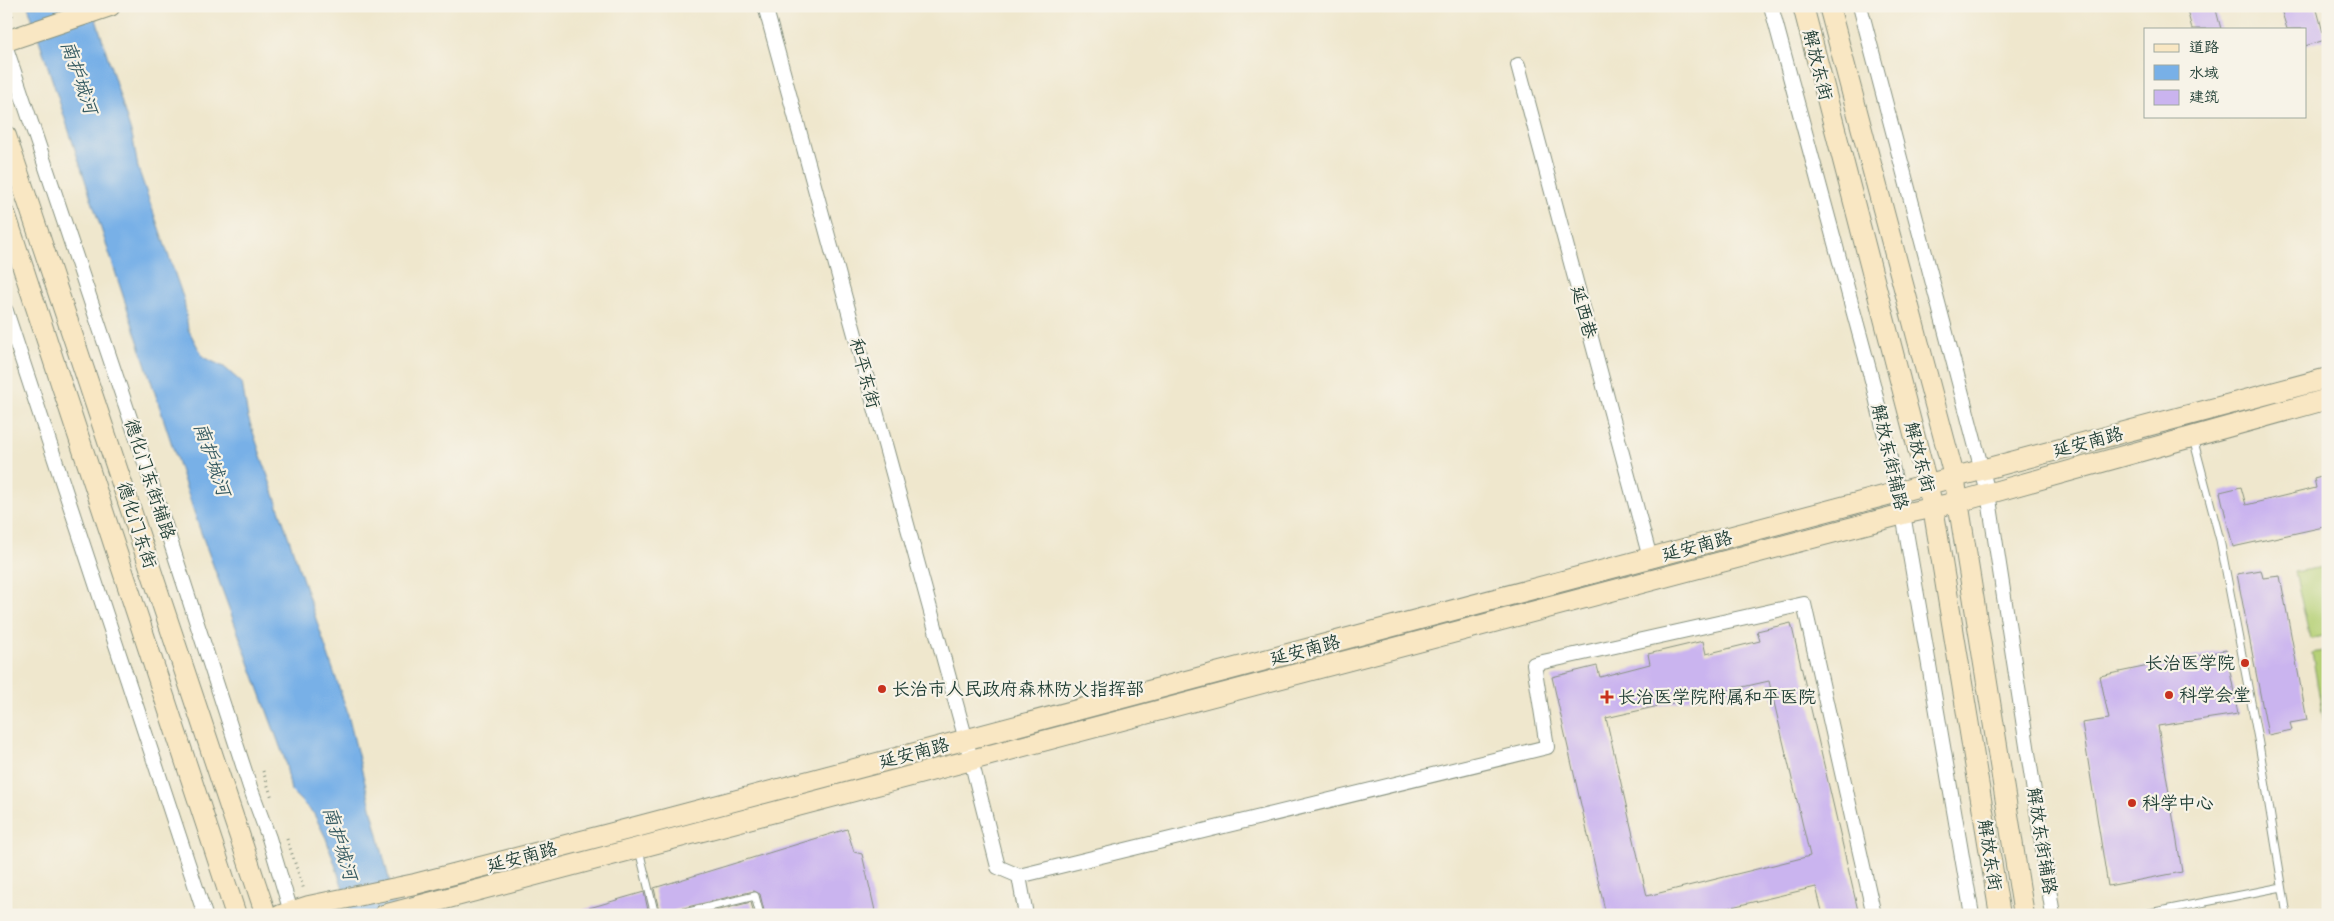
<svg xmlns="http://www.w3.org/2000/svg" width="2334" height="921" font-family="Dekko,'LXGW WenKai TC',sans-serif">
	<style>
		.green { fill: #b5d076; stroke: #6a8655 }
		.water { fill: #78b0e7; stroke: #4c768e }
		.building { fill: #cab4ef; fill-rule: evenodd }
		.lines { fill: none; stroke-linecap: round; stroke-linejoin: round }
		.lane-casing { stroke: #879280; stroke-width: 9 }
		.street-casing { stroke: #879280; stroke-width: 16 }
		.secondary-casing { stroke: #879280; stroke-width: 22 }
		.path { stroke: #879280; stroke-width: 3; stroke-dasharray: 1 4; stroke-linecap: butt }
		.lane { stroke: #fff; stroke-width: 7 }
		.street { stroke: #fff; stroke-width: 14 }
		.secondary { stroke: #f9e7c3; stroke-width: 20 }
		.poi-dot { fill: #c8321e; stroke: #f7f3e8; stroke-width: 2 }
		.labels { text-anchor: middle; stroke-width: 4.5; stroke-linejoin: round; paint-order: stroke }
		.street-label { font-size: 18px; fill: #1f3d34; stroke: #f7f3e8 }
		.poi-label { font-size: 18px; fill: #1f3d34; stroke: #f7f3e8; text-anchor: start }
		.water-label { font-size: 19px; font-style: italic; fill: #355a61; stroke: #f7f3e8 }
	</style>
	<rect width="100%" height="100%" fill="#f7f3e8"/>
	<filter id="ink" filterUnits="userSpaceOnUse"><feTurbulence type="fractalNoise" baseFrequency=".02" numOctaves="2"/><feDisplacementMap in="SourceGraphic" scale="10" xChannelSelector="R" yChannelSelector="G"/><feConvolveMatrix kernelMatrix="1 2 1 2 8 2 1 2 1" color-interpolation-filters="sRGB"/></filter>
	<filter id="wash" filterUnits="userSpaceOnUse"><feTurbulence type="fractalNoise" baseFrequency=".0096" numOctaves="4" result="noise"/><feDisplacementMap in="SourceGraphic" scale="20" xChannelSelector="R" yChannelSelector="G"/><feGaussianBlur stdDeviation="1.12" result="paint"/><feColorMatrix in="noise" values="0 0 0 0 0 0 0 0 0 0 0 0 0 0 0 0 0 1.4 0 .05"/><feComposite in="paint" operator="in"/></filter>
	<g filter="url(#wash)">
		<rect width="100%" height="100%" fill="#efe7cd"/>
		<path class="green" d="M 2328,566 L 2328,635 L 2310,639 L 2295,572 Z
			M 2328,650 L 2328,722 L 2324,723 L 2312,653 Z"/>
		<path class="water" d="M 28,6 L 92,6 L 133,139 L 138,168 L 184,300 L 188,329 L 203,357 L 224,367 L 242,383 L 248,417 L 347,711 L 398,915 L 352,915 L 326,838 L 314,814 L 291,791 L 285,760 L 199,527 Z"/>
		<g id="blocks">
			<path class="building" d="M 2186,6 L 2215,6 L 2221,29 L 2192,29 Z
				M 2280,6 L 2316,6 L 2325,40 L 2305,46 L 2305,29 L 2287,29 Z
				M 2328,474 L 2328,526 L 2233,547 L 2220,492 L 2241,487 L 2246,505 L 2316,488 L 2314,478 Z
				M 2261,570 L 2263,578 L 2280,576 L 2307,720 L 2290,723 L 2292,730 L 2268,735 L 2237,574 Z
				M 1791,623 L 1859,915 L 1823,915 L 1816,887 L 1698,915 L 1606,915 L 1552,677 L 1597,666 L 1600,677 L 1650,664 L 1648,654 L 1703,641 L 1706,654 L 1760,641 L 1757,631 ZM 1769,681 L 1810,856 L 1647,896 L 1606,718 Z
				M 2226,650 L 2238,714 L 2158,726 L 2182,872 L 2108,886 L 2082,723 L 2109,719 L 2100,676 Z
				M 847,829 L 854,852 L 862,854 L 876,915 L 765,915 L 760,894 L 754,891 L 675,910 L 671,915 L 660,915 L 654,888 Z
				M 644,892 L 649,915 L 579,915 L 579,911 Z
				M 751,902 L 754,915 L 700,915 Z"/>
		</g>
	</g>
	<g filter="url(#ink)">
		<use href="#blocks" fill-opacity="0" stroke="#879280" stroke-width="1"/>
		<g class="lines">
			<g class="lane-casing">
				<path id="lane" d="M 2193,438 L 2220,540 L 2259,744 L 2287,915
					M 639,850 L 655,915
					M 676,915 L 755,896 L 760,915
					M 2139,915 L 2282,887"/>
			</g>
			<g class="street-casing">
				<path id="street" d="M 765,6 L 966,740 L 998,867 L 1019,876
					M 1771,6 L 1873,384 L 1903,514 L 1972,915
					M 1860,6 L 1988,493 L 2053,915
					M 6,48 L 145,463 L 250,787 L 269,838 L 291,912
					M 1518,65 L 1650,558
					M 6,311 L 205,915
					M 1026,915 L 1019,876 L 1547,747 L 1534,664 L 1804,604 L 1874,915"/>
			</g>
			<g class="secondary-casing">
				<path id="secondary" d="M 1803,6 L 1933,507 L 2000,915
					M 1829,6 L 1954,476 L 2024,915
					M 6,41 L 110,6
					M 6,136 L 266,915
					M 6,216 L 236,915
					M 281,915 L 309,906 L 415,884 L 636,827 L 2328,378
					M 384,915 L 1903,514 L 1958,502 L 2328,399"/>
			</g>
			<path class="path" d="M 9,6 L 14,20
				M 263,771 L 272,798
				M 287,839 L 304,890"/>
			<use href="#lane" class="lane"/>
			<use href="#street" class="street"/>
			<use href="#secondary" class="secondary"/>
		</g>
	</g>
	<g class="poi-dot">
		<circle cx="2245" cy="663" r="5"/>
		<circle cx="882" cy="689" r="5"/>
		<circle cx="2169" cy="695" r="5"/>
		<path d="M1604.5 689.5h5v5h5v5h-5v5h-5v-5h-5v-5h5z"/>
		<circle cx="2132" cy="803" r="5"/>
	</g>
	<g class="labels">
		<g class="street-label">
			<text transform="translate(1818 65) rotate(76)" y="6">解放东街</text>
			<text transform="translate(1584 312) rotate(75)" y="6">延西巷</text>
			<text transform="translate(865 373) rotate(75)" y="6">和平东街</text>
			<text transform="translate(2088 442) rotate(-15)" y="6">延安南路</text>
			<text transform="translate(1890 457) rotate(77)" y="6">解放东街辅路</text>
			<text transform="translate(1920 457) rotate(75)" y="6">解放东街</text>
			<text transform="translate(150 479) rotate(72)" y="6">德化门东街辅路</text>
			<text transform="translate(137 525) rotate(72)" y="6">德化门东街</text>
			<text transform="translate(1697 546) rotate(-15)" y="6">延安南路</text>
			<text transform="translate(1305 650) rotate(-15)" y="6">延安南路</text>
			<text transform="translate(914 753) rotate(-15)" y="6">延安南路</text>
			<text transform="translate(2042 841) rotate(81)" y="6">解放东街辅路</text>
			<text transform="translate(1990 855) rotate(81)" y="6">解放东街</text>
			<text transform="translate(522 857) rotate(-15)" y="6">延安南路</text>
		</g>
		<g class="poi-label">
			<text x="2235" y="669" text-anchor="end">长治医学院</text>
			<text x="892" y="695">长治市人民政府森林防火指挥部</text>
			<text x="2179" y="701">科学会堂</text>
			<text x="1618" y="703">长治医学院附属和平医院</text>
			<text x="2142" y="809">科学中心</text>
		</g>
		<g class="water-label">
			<text transform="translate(80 77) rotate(71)" y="7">南护城河</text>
			<text transform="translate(213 459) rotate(71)" y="7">南护城河</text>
			<text transform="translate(341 843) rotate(73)" y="7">南护城河</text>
		</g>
	</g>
	<rect width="2334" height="921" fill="none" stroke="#f7f3e8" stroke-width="25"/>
	<rect x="2144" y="28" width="162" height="90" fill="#f7f3e8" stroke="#a1aaa0"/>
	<rect x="2154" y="44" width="25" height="8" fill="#f9e7c3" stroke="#a1aaa0"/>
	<text x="2189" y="52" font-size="15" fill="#1f3d34">道路</text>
	<rect x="2154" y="65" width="25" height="15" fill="#78b0e7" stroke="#a1aaa0"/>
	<text x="2189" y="78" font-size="15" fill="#1f3d34">水域</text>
	<rect x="2154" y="90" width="25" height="15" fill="#cab4ef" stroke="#a1aaa0"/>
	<text x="2189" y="102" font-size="15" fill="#1f3d34">建筑</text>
</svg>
